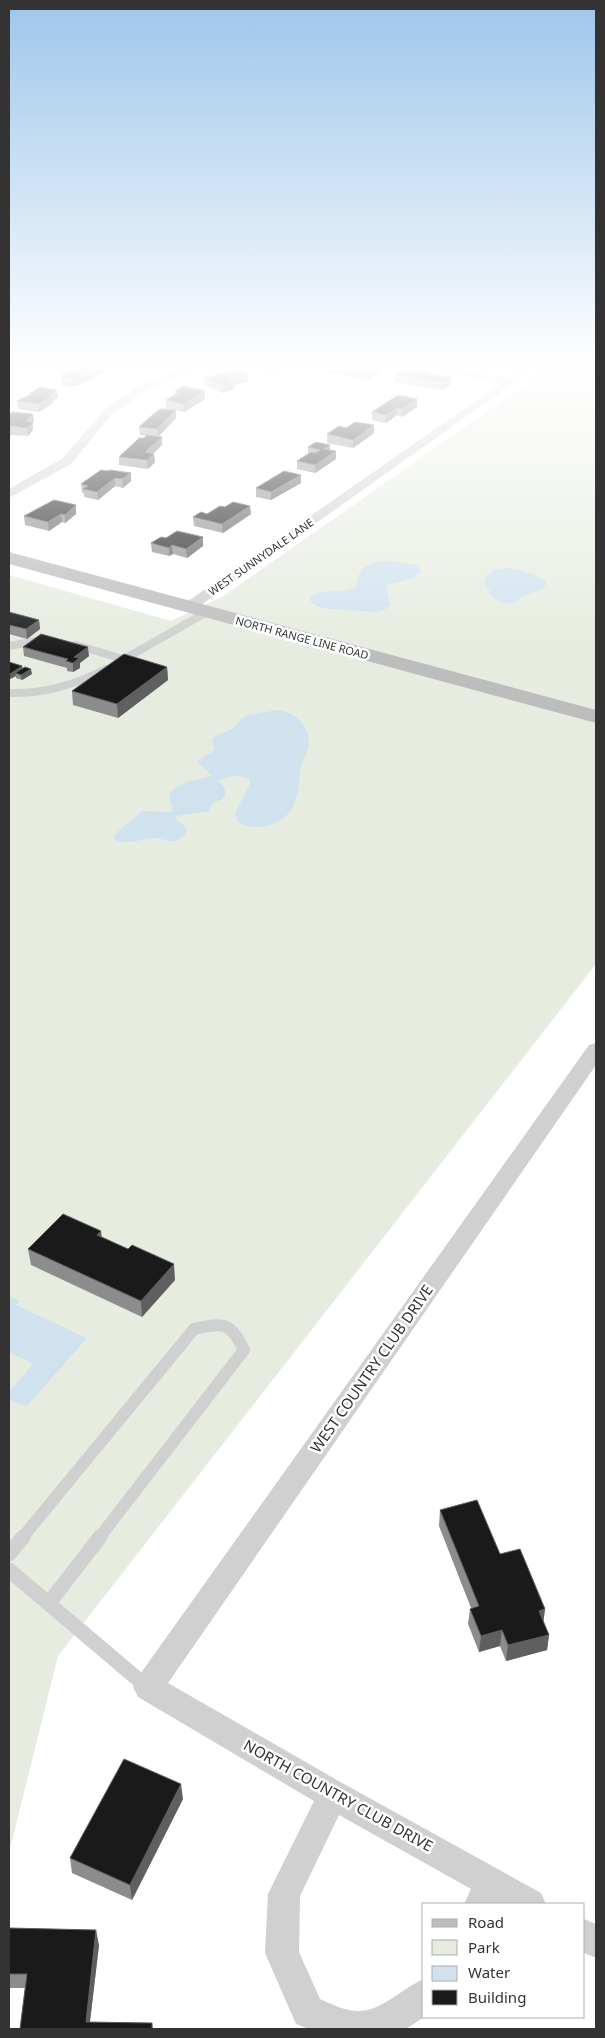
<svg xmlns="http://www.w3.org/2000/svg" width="605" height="2038" font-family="'Noto Sans',sans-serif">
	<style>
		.green { fill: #e6ecdf }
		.water { fill: #cfe2ee }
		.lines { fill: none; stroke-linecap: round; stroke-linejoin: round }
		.lane-far2 { stroke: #d0d0d0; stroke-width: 8 }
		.lane-far1 { stroke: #d0d0d0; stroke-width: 12 }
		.lane { stroke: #d0d0d0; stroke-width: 15 }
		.street { fill: #d0d0d0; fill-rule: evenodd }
		.secondary { fill: #bdbdbd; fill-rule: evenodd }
		.wall { fill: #8c8c8c }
		.shaded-wall { fill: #5f5f5f }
		.building { fill: #1a1a1a; stroke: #5f5f5f }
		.labels { text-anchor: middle; stroke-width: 5; stroke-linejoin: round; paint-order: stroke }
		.far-street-label { font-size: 11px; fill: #333; stroke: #fff }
		.near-street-label { font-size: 15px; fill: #333; stroke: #fff }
	</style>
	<rect width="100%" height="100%" fill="#fff"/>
	<path class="green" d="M 548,369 L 596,369 L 596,964 L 58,1656 L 9,1853 L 9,575 L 171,621 L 222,597 Z"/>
	<path class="water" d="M 596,369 L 596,376 L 592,377 L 534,376 L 538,371 L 542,370 Z
		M 386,561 L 415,564 L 419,567 L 421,571 L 414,578 L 386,585 L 390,605 L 386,609 L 377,612 L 329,609 L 319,607 L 312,603 L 309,599 C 319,586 343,596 357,586 C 357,567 369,562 386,561 Z
		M 506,568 C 519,570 536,573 546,582 L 546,585 C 540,592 531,593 524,596 C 520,598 517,602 513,603 C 504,605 493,600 488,592 L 490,590 L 485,585 L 484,579 L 494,570 Z
		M 278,710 C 296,712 312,728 308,747 C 307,753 303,759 301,765 C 299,778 299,792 294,804 C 287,824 256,834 238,822 L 235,813 L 249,786 L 250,780 C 243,773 226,776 218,781 L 225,789 L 225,796 L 221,800 L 213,802 L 209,811 L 176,816 L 175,819 L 183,824 L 187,831 C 185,836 181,839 175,841 C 168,843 162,838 155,838 C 142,838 128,846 115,840 L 114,835 L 142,811 L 171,812 L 173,810 L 169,796 C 178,780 197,781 212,776 L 197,761 L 215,750 L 212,740 L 215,736 L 233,729 L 242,718 L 248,715 Z
		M 9,1296 L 20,1301 L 16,1305 L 87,1338 L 26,1407 L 9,1399 L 9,1392 L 33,1364 L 9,1352 Z"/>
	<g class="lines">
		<path class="lane-far2" d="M 76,645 L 123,659
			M 9,646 L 42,640
			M 119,662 L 207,612
			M 9,693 C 44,694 75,685 106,669"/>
		<path class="lane-far1" d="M 22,1538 L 194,1329 C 223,1323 230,1321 244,1350 L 99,1538"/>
		<path class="lane" d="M 9,1554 L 23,1537
			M 9,1570 L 147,1687
			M 49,1603 L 100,1537"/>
		<path class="street" d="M 182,369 L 197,369 L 196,371 L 150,388 L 113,413 L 71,464 L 9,498 L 9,489 L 63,458 L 105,409 L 142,384 Z
			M 438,369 L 459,369 L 507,378 L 521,369 L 533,369 L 194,610 L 184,610 L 182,607 L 184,604 L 500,384 L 443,372 Z
			M 596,1043 L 596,1065 L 168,1683 L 344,1784 L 541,1893 L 546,1904 L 464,1904 L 471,1889 L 339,1815 L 300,1896 L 299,1952 L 320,1999 C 329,2003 339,2008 349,2010 C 378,2017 399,1989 424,1979 L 424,2017 L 406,2029 L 309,2029 L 296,2024 L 265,1953 L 268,1894 L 314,1801 L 138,1697 L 133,1687 L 138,1677 L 589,1045 Z
			M 584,1919 L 596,1924 L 596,1958 L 584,1953 Z"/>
		<path class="secondary" d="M 9,552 L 596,710 L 596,723 L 9,564 Z"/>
	</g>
	<path class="wall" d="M 264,369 L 282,369 L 282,371 L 269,373 Z
		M 328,369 L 381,369 L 381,372 L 369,380 L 328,373 Z
		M 103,373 L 79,385 L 71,387 L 61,385 L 61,377 L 62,376 L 62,374 Z
		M 248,373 L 248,381 L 234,385 L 234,389 L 223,393 L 204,385 L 204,378 Z
		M 395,375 L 451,377 L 450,385 L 442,390 L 395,382 Z
		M 57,390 L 58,398 L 53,400 L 53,403 L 39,412 L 18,409 L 17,401 L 31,395 L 30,393 Z
		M 175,391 L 205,399 L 184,412 L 166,408 L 166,400 L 175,395 Z
		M 398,395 L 417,407 L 402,417 L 397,415 L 386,423 L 372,420 L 372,412 Z
		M 176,410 L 176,418 L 159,436 L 162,437 L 162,445 L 153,453 L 154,454 L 155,462 L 148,469 L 119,465 L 119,457 L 146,436 L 140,435 L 139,427 Z
		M 33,414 L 34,422 L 33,423 L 33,430 L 28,436 L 11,435 L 9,437 L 9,415 Z
		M 374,425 L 374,433 L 353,448 L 327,443 L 327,434 L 346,428 Z
		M 308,447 L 330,450 L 336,459 L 315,473 L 297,469 L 297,461 L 308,454 Z
		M 101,470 L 131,481 L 123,488 L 115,486 L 98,500 L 84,497 L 84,493 L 82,493 L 81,484 Z
		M 301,483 L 271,500 L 256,497 L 256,488 Z
		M 54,500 L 76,514 L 65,523 L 62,522 L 49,531 L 25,525 L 24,516 Z
		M 207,514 L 251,514 L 223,533 L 194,526 L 193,517 Z
		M 151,543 L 203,546 L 187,558 L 173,554 L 169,556 L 152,552 Z
		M 9,612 L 39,620 L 40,629 L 27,639 L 9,634 Z
		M 23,647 L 89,656 L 80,663 L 80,668 L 73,672 L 67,671 L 67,668 L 24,656 Z
		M 9,662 L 22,666 L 23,669 L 32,674 L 22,680 L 16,678 L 16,676 L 10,679 L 9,679 Z
		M 167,667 L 168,680 L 118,718 L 73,705 L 72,691 Z
		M 102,1237 L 128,1249 L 175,1280 L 142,1317 L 31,1265 L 28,1249 Z
		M 440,1510 L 500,1554 L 545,1609 L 543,1621 L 549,1635 L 547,1650 L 506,1661 L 500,1646 L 479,1652 L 468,1624 L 470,1609 L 471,1608 L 439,1526 Z
		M 183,1799 L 132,1900 L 72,1873 L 70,1858 Z
		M 9,1928 L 99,1945 L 90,2022 L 152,2023 L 153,2029 L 20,2029 L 25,1988 L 9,1988 Z"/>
	<path class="shaded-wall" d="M 96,369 L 103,369 L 103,373 L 79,385 L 71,387 L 71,379 Z
		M 269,369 L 282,369 L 282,371 L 269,373 Z
		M 375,369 L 381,369 L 381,372 L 369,380 L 370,372 Z
		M 248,373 L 248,381 L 234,385 L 234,389 L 223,393 L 223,385 L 229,379 Z
		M 451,377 L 450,385 L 442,390 L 443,382 Z
		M 57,390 L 58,398 L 53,400 L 53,403 L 39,412 L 39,404 L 49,395 Z
		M 205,391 L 205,399 L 184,412 L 183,404 Z
		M 417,399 L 417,407 L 402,417 L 402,409 Z
		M 397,408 L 397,415 L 386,423 L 386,415 Z
		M 176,410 L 176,418 L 158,437 L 157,429 Z
		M 33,414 L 34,422 L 33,423 L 33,430 L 28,436 L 26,421 Z
		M 374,425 L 374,433 L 353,448 L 353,440 Z
		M 11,426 L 11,435 L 9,437 L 9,428 Z
		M 162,437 L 162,445 L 146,461 L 145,452 Z
		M 330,445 L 330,453 L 324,449 Z
		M 336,451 L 336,459 L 315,473 L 315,465 Z
		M 154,454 L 155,462 L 148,469 L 147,460 Z
		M 131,473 L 131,481 L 123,488 L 122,479 Z
		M 301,475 L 301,483 L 271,500 L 271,492 Z
		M 115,478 L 115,486 L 98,500 L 97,492 Z
		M 76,505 L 76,514 L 65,523 L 65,515 Z
		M 250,506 L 251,514 L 223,533 L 222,524 Z
		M 61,514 L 62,522 L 49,531 L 48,522 Z
		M 203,537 L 203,546 L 187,558 L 186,549 Z
		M 172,545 L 173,554 L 169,556 L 169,548 Z
		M 39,620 L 40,629 L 27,639 L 26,629 Z
		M 88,647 L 89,656 L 80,663 L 80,668 L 73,672 L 73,663 L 74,657 Z
		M 22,666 L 23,671 L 15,673 L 16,676 L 10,679 L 10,674 Z
		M 167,667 L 168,680 L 118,718 L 117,704 Z
		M 31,669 L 32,674 L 22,680 L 21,675 Z
		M 101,1231 L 103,1247 L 97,1235 Z
		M 174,1264 L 175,1280 L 142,1317 L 141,1301 Z
		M 545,1609 L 543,1625 L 539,1611 Z
		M 502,1630 L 500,1646 L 479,1652 L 481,1636 Z
		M 549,1635 L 547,1650 L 506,1661 L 508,1645 Z
		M 181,1784 L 183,1799 L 132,1900 L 130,1885 Z
		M 96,1930 L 99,1945 L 89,2029 L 86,2022 Z"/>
	<path class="building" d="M 72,369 L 96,369 L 78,378 L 71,379 L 61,377 L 65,375 L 62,374 Z
		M 238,369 L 248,373 L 229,379 L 234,381 L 223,385 L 204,378 Z
		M 349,369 L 375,369 L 370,372 Z
		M 404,369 L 414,369 L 430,372 L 428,374 L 451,377 L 443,382 L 395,375 Z
		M 183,386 L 205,391 L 183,404 L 166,400 L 179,392 L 175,391 Z
		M 40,387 L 57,390 L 49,395 L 53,395 L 39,404 L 17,401 L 34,393 L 30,393 Z
		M 398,395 L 417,399 L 402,409 L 397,408 L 386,415 L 372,412 Z
		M 160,409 L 176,410 L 157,429 L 139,427 L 150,417 Z
		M 12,412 L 33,414 L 26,421 L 33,422 L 27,428 L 11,426 L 9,428 L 9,415 Z
		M 355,422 L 374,425 L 353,440 L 327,434 L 339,426 L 346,428 Z
		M 147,435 L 162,437 L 145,452 L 154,454 L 147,460 L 119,457 L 139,438 L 144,438 Z
		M 316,442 L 330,445 L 324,449 L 336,451 L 315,465 L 297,461 L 311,452 L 315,453 L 320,450 L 308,447 Z
		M 101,470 L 108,471 L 110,470 L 131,473 L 122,479 L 115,478 L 97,492 L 83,489 L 88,486 L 81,484 Z
		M 284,471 L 301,475 L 271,492 L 256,488 Z
		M 54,500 L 76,505 L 65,515 L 61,514 L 48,522 L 24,516 Z
		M 233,502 L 250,506 L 222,524 L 193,517 L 201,512 L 207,514 L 220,506 L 225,507 Z
		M 177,531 L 203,537 L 186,549 L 172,545 L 169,548 L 151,543 L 161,537 L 166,538 Z
		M 9,612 L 39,620 L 26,629 L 9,625 Z
		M 41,634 L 88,647 L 74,657 L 79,658 L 73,663 L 66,661 L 68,659 L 23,647 Z
		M 124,654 L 167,667 L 117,704 L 72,691 Z
		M 9,662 L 22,666 L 10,674 L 9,674 Z
		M 25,667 L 31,669 L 21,675 L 15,673 Z
		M 63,1214 L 101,1231 L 97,1235 L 128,1249 L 132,1245 L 174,1264 L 141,1301 L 28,1249 Z
		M 477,1500 L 500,1554 L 520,1549 L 545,1609 L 539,1611 L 549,1635 L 508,1645 L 502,1630 L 481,1636 L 470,1609 L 479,1606 L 440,1510 Z
		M 124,1759 L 181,1784 L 130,1885 L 70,1858 Z
		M 9,1928 L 96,1930 L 86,2022 L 152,2023 L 152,2029 L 20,2029 L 27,1974 L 9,1974 Z"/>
	<linearGradient id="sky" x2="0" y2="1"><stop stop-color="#9ec6ea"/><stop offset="0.56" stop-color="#fff"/><stop offset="1" stop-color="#fff" stop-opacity="0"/></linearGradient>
	<rect width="605" height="654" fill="url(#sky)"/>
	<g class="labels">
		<g class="far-street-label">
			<text transform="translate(261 557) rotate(-35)" y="4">WEST SUNNYDALE LANE</text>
			<text transform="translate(302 638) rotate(15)" y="4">NORTH RANGE LINE ROAD</text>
		</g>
		<g class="near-street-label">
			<text transform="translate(372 1369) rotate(-55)" y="5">WEST COUNTRY CLUB DRIVE</text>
			<text transform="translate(338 1796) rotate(29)" y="5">NORTH COUNTRY CLUB DRIVE</text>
		</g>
	</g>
	<rect width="605" height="2038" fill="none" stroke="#333333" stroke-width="20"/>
	<rect x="422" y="1903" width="162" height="115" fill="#ffffff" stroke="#adadad"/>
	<rect x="432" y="1919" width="25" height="8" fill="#bdbdbd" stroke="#adadad"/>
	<text x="468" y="1928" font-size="15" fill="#333333">Road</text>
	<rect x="432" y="1940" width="25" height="15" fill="#e6ecdf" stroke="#adadad"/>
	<text x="468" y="1953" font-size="15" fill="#333333">Park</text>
	<rect x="432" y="1966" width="25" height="15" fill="#cfe2ee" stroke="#adadad"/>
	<text x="468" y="1978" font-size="15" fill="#333333">Water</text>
	<rect x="432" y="1990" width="25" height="15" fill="#1a1a1a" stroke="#adadad"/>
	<text x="468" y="2003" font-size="15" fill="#333333">Building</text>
</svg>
